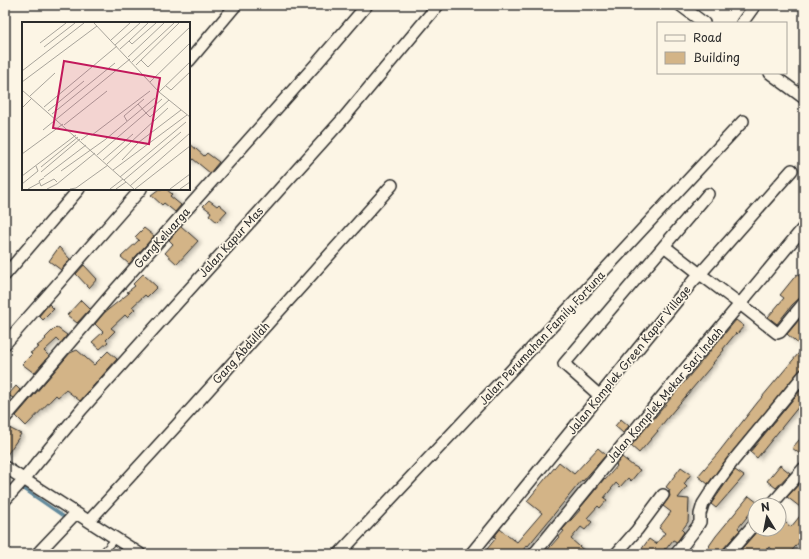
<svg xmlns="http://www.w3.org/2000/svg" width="809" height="559" font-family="'Playpen Sans',sans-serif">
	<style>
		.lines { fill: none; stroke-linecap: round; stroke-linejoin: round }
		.stream { stroke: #628a9d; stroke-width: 3 }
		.building { fill: #d3b487; stroke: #2b2b2b; filter: url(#shadow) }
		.lane-casing { stroke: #2b2b2b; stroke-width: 8 }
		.street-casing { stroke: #2b2b2b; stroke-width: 14 }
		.lane { stroke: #fcf5e5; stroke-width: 5.5 }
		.street { stroke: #fcf5e5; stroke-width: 11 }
		.labels { text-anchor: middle; stroke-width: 3.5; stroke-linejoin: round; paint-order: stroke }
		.street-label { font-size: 11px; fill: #2b2b2b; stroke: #fcf5e5 }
		.inset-road { fill: none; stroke: #a8a49b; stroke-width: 1 }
		.view { fill: #c2185b; fill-opacity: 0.15; stroke: #c2185b; stroke-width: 2 }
		.inset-edge { fill: none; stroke: #2b2b2b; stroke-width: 2 }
	</style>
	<defs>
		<filter id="shadow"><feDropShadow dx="3" dy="1.5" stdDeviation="2" flood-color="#0004"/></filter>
	</defs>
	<rect width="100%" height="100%" fill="#fcf5e5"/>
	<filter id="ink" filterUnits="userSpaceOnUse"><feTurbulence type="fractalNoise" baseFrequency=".025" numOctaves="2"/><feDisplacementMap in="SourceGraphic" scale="8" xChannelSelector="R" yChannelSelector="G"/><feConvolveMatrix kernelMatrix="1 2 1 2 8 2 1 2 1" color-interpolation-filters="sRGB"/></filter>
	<g filter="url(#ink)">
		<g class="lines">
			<path class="stream" d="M 21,487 L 63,516"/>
		</g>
		<path class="building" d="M 189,143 L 204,156 L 207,153 L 219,162 L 210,173 L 193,159 L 189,163 Z
			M 159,189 L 166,189 L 172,194 L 170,196 L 181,205 L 175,212 L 164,203 L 162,205 L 151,195 Z
			M 209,200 L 217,206 L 219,204 L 227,211 L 217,222 L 209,215 L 211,212 L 203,206 Z
			M 181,226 L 198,241 L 177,264 L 165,253 L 173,244 L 169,240 Z
			M 144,228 L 154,236 L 129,264 L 121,257 L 139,240 L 135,237 Z
			M 59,247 L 70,259 L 61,270 L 49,261 Z
			M 84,265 L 97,279 L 89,288 L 76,274 Z
			M 143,274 L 157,287 L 147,297 L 145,295 L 132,307 L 135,309 L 127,317 L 125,315 L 111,328 L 115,331 L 106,340 L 108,342 L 100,349 L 92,342 L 103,332 L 95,324 L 104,313 L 129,293 L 127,292 L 135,286 L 133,284 Z
			M 797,274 L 804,280 L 804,294 L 792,305 L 777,324 L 768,317 L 784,298 L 780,295 Z
			M 81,300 L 90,309 L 77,323 L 67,315 Z
			M 49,304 L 54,309 L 43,320 L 39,316 Z
			M 804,314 L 804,367 L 799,371 L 728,457 L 708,484 L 698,476 L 718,453 L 757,403 L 803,348 L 787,334 Z
			M 736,320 L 744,326 L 737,334 L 736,333 L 723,349 L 724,350 L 713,363 L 714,363 L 669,416 L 657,431 L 658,431 L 639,453 L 631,446 Z
			M 56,327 L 67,335 L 61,343 L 57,339 L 44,351 L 49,356 L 34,373 L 22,364 L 32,354 L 30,353 L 39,347 L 37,346 L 46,339 L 45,338 Z
			M 77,350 L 94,365 L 108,351 L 117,359 L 80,401 L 66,390 L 58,397 L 56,395 L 26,426 L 16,416 L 70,353 Z
			M 16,386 L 20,390 L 13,398 L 8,395 Z
			M 803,387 L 804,400 L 757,458 L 750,452 Z
			M 621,419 L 629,426 L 623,433 L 615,426 Z
			M 5,426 L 21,434 L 5,458 Z
			M 800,439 L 804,443 L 804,457 L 792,448 Z
			M 598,448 L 606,455 L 583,481 L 582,480 L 528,546 L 527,545 L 520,554 L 483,554 L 496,538 L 494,537 L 500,529 L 513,540 L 513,539 L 517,542 L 542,513 L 527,501 L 559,462 L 574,474 Z
			M 622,457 L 633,466 L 634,466 L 640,470 L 631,481 L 628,478 L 620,487 L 616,483 L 604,498 L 607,500 L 600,508 L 598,506 L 587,518 L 592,522 L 585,530 L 581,527 L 571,539 L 588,554 L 544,554 L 564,531 L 562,530 L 581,509 L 580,508 L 591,495 L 604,479 L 605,480 L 617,466 L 616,465 Z
			M 780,465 L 790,473 L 776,488 L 767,481 Z
			M 681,467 L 691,474 L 684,484 L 687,487 L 678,498 L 689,499 L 688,522 L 682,530 L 684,532 L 677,542 L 673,540 L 666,549 L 665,548 L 661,554 L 638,554 L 649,539 L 656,544 L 665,533 L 659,528 L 671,512 L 663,506 L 670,496 L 669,492 L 670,490 L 666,487 Z
			M 735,470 L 744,476 L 716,508 L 711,504 Z
			M 804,479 L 804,510 L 787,497 Z
			M 749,496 L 758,503 L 756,505 L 755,505 L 755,507 L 738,528 L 740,530 L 723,549 L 721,554 L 703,554 L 710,546 L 709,546 L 716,536 Z
			M 804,511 L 804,543 L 801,540 L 789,554 L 778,554 L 769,547 L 763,554 L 737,554 L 759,529 L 779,529 L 779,518 L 791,527 Z"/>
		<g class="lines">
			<g class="lane-casing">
				<path id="lane" d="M 101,554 L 116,538"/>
			</g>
			<g class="street-casing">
				<path id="street" d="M 680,5 L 704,23
					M 742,23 L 755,5
					M 189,61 L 236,5
					M 770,73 L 804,98
					M 664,246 L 700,274 L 740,304 L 804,227
					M 5,275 L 79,189
					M 5,344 L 141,189
					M 600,396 L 564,364 L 708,194
					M 5,418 L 116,289 L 318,62 L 367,5
					M 5,467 L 76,513 L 140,554
					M 5,500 L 24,479 L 82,409 L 150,333 L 342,120 L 438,5
					M 771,505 L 804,468
					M 89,521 L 177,425 L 392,185
					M 37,554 L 76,513
					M 339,554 L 505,377 L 743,121
					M 471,554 C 545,462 620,372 693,281 L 700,274 L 792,170
					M 534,554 L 665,393 L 740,304 L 777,333 L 780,332 L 804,303
					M 616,554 L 637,530 L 663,495
					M 676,554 L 697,527 L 700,522 L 700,514 L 703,504 L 714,487 L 733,461 L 804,375
					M 728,554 L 755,523"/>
			</g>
			<use href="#lane" class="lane"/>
			<use href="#street" class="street"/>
		</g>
	</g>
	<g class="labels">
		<g class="street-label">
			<text transform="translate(162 238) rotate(-48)" y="4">GangKeluarga</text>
			<text transform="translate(231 242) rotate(-48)" y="4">Jalan Kapur Mas</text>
			<text transform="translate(542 338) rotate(-47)" y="4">Jalan Perumahan Family Fortuna</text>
			<text transform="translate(241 353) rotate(-48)" y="4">Gang Abdullah</text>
			<text transform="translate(629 360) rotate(-51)" y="4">Jalan Komplek Green Kapur Village</text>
			<text transform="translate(665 395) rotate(-50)" y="4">Jalan Komplek Mekar Sari Indah</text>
		</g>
	</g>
	<g transform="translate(22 22)">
		<rect width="168" height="168" fill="#fcf5e5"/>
		<path class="inset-road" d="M 72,1 L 137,70 L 168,95M 89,18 L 108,1M 107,19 L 126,1M 18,21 L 44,1M 93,23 L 118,1M 22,25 L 53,1M 98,27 L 107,19 L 110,22 L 134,1M 106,35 L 142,1M 119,38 L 126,45 L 168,5M 110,40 L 152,1M 114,43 L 157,1M 0,49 L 62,1M 0,60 L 75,4M 128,60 L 168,21M 144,64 L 149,68 L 168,50M 0,68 L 112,167M 137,70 L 168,40M 8,74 L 33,51M 116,82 L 124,91 L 140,77M 22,85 L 95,24M 0,86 L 10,76M 26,89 L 62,59M 30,92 L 93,41M 105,99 L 102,94 L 122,77M 42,103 L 85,69M 21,108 L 108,37M 59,118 L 67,112 L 70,113 L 128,69M 0,132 L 41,102M 75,133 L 124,91 L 128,95 L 147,78M 81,138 L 111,112M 100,138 L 117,120 L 159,88M 85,142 L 146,86M 19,145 L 56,115M 91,148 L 165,93M 39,149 L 84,117 L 133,76M 19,150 L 58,117M 0,154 L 54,113M 22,155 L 64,123M 98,155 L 164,100M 22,156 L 17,159 L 19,164 L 32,157 L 35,160M 102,158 L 159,110M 0,162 L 16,149 L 14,144M 108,164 L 168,111M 6,167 L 17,161M 25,167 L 35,162 L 73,131M 48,167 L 54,166 L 86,143M 88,167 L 101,157M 94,167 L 104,160M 113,167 L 168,124M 148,167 L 168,152M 158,167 L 168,160"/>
		<path class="view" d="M 42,39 L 138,56 L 127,122 L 31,106 Z"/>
		<rect width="168" height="168" class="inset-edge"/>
	</g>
	<rect width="809" height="559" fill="none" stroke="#fcf5e5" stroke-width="20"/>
	<rect x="10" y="10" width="789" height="539" fill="none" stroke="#2b2b2b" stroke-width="1.5" filter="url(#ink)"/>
	<rect x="657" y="22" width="130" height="52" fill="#fcf5e5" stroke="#a8a49b"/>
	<rect x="665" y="35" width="20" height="6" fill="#fcf5e5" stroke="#a8a49b"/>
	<text x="693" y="42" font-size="12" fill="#2b2b2b">Road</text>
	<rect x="665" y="52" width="20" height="12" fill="#d3b487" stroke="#a8a49b"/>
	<text x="693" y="62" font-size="12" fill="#2b2b2b">Building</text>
	<g transform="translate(767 517) rotate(350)"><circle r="19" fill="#fcf5e5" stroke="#a8a49b"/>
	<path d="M0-3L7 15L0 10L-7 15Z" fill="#2b2b2b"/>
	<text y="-6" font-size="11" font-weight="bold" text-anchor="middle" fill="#2b2b2b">N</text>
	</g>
</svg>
